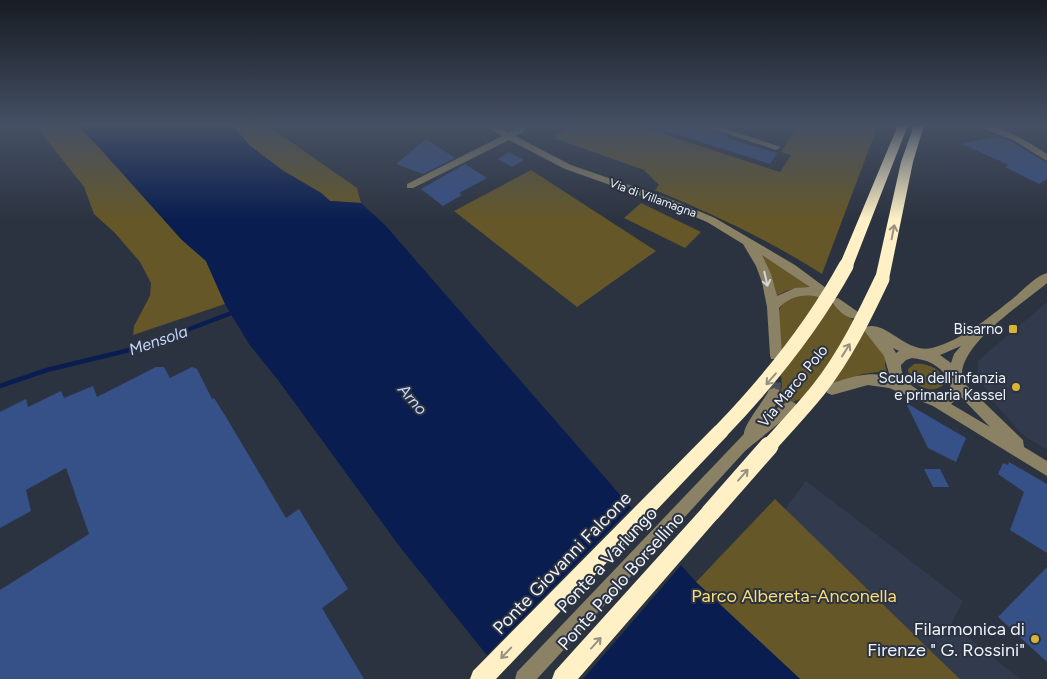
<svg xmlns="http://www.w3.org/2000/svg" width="1047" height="679" font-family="Figtree,sans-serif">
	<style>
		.built { fill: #323b4e }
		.green { fill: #655728 }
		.water { fill: #091d50 }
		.pier { fill: #2c3340 }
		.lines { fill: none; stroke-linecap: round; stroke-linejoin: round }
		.stream { stroke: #091d50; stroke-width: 4.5 }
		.building { fill: #365088 }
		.minor-tunnel { stroke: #49505c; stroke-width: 12; stroke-dasharray: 12 6; stroke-linecap: butt }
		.minor { fill: #8b8265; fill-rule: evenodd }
		.highway { fill: #fff1c5; fill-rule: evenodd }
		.highway-bridge-far1 { stroke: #fff1c5; stroke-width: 15 }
		.highway-bridge { stroke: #fff1c5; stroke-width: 19 }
		.oneway { stroke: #969282 }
		.oneway2 { stroke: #d4d6d6 }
		.poi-dot { fill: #d7b434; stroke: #2c3340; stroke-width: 2 }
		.labels { text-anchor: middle; stroke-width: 4; stroke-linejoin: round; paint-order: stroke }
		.far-street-label { font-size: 12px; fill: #edf2fb; stroke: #2c3340 }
		.poi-label { font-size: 15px; fill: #edf2fb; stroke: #2c3340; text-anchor: end }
		.street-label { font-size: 15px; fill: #edf2fb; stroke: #2c3340 }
		.water-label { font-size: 16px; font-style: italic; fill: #c5d6f8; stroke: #2c3340 }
		.near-street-label { font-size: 18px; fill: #edf2fb; stroke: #2c3340 }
		.near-park-label { font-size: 18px; fill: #fbdc75; stroke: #2c3340 }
		.near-poi-label { font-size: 18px; fill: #edf2fb; stroke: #2c3340; text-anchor: end }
	</style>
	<rect width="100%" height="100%" fill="#2c3340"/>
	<path class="built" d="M 1047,302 L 1047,450 L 1023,435 L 991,399 L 978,375 L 978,361 Z
		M 806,481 L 963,601 L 951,624 L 1020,679 L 935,679 L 780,516 Z"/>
	<path class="green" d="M 35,125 L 77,125 L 96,144 L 182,240 L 206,261 L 225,304 L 133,335 L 134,326 L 150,296 L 151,283 L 140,262 L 115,233 L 94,214 L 84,187 Z
		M 232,125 L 267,125 L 357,188 L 361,203 L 330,201 L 321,193 L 282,170 L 249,145 Z
		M 568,125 L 635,125 L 780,172 L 791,155 L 781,152 L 795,130 L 780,125 L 878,125 L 822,274 C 769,240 713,214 655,190 L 659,185 L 644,170 L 554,138 Z
		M 531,170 L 656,251 L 577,307 L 454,211 Z
		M 641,203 L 701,232 L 685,248 L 624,218 Z
		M 760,253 L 816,288 C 800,287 787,288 774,298 L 771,274 Z
		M 815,294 C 840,305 869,333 886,354 L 885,365 L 888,376 L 878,372 L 862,374 L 783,406 L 777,402 L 782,386 L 777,317 L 780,308 L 784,302 L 795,296 Z
		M 914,364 C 927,362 946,370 943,385 C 931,396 908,384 908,369 Z
		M 775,499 L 940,660 L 960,679 L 800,679 L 696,582 Z"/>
	<path class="water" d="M 77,125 L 232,125 L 249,145 L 282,170 L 321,193 L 330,201 L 361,203 L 385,225 L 696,582 L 800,679 L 506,679 L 400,547 L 278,380 L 249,344 L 225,304 L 206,261 L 182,240 L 96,144 Z"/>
	<path class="pier" d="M 633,506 L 683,563 L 583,679 L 503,679 L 485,657 Z"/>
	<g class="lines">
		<path class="stream" d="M 0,386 L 47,370 L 142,347 L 234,312"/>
	</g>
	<path class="building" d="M 658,125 L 699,125 L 728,136 L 727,138 L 777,153 L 770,164 L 657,128 Z
		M 997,136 L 1012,142 L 1047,163 L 1047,179 L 1039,184 L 1005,167 L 1009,165 L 962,144 Z
		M 426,139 L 455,158 L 423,174 L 396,164 Z
		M 509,152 L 524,160 L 512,167 L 498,159 Z
		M 465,164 L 487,178 L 459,193 L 462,195 L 443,206 L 421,189 Z
		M 156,367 L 164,367 L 170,378 L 192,367 L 197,369 L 212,399 L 214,398 L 226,417 L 286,518 L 299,509 L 348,589 L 322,608 L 364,679 L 0,679 L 0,590 L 89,534 L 66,468 L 26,490 L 31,511 L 0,528 L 0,412 L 26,399 L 28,407 L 61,391 L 64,398 L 93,386 L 97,397 Z
		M 906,403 L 966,438 L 956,462 L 928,448 Z
		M 1009,462 L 1047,484 L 1047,553 L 1010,530 L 1024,492 L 998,474 L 1003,463 L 1008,465 Z
		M 924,469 L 940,469 L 949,487 L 933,487 Z
		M 1047,567 L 1047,662 L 998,617 Z"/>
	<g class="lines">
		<path class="minor-tunnel" d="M 774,394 L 777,365"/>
		<path class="minor" d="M 483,125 L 494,125 L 509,133 L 520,125 L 529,125 L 522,133 L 515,136 L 571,165 L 675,201 L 715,218 L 795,265 L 830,291 L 826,297 C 821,299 819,297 814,296 C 800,294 788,298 779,308 L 782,355 L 781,359 L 771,359 L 770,355 L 767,307 L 762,282 L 756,266 L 743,244 L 707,222 L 667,205 L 565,169 L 509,140 L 413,188 L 407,188 L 407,184 L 502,136 ZM 762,255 L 810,287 L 795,288 L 777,296 L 771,274 Z
			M 701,125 L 714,125 L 781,147 L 776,150 Z
			M 973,125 C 1001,125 1024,139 1047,154 L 1047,161 L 1013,140 Z
			M 1047,273 L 1047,283 C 1024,303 952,348 963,382 L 1023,440 L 1024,447 L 1047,461 L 1047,476 L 933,406 L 889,388 L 868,385 L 832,395 L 827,393 L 825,389 L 827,385 C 848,378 869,370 890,377 L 884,356 L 866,333 L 864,330 L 866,327 C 886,320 906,354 932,348 C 963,340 992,315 1016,296 C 1025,288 1036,276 1047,273 ZM 961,346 L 954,354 L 951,363 L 940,355 ZM 893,348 L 899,351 L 896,353 ZM 912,358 C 919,359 925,360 931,363 C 940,367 961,386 944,395 C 932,400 909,387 904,377 C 902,373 901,369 901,365 L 906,360 ZM 960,396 L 990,427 L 951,404 Z
			M 838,298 L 858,312 L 860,315 L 858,318 C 849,321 837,310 832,302 L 834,299 Z
			M 774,388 L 779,390 L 781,394 L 773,410 L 790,401 L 795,403 L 797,407 C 794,412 753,444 745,451 L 537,679 L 515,679 L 517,672 L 744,434 C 744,424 764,401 769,390 Z"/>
		<path class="highway" d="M 898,125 L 908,125 L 853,266 L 851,269 L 841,269 L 839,266 Z
			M 914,125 L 924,125 L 913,162 L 889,279 L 887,282 L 877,282 L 875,279 L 901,162 Z
			M 721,424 L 727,426 L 729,431 L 727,436 L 496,679 L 470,679 L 473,671 L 715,426 Z
			M 711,503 L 718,506 L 720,512 L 718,518 L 578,679 L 552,679 L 555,671 L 704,506 Z"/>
		<path class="highway-bridge-far1" d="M 721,431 C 770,380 812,328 846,266
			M 768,447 C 785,428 803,409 819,389 C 845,356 864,317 882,279"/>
		<path class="highway-bridge" d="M 711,512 L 769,446"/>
	</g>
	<defs><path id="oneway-shaft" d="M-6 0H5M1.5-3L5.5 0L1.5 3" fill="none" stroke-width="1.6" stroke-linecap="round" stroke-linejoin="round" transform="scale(1.25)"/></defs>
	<g class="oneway">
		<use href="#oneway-shaft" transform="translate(893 232) rotate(-79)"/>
		<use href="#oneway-shaft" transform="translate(846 350) rotate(-58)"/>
		<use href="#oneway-shaft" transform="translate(771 379) rotate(131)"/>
		<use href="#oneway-shaft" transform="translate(743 475) rotate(-49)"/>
		<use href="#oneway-shaft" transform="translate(596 643) rotate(-48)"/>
		<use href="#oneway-shaft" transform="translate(506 653) rotate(134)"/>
	</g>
	<use class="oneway2" href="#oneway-shaft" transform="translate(766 279) rotate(77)"/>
	<linearGradient id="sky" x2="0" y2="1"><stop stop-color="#181c23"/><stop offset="0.57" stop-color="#455064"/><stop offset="1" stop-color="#455064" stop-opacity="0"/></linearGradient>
	<rect width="1047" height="220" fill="url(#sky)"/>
	<g class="poi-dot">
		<rect x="1008" y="324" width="10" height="10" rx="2.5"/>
		<circle cx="1016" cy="387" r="5"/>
		<circle cx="1035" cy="639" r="5"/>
	</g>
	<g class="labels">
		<g class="far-street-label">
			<text transform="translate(653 198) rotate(20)" y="4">Via di Villamagna</text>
		</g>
		<g class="poi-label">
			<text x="1003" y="334">Bisarno</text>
			<text x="1006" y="383">Scuola dell'infanzia<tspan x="1006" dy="17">e primaria Kassel</tspan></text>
		</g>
		<g class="street-label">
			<text transform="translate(793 386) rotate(-51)" y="5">Via Marco Polo</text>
		</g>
		<g class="water-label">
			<text transform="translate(158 340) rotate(-19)" y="6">Mensola</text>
			<text transform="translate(413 399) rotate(49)" y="6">Arno</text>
		</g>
		<g class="near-street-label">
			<text transform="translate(607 560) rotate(-47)" y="6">Ponte a Varlungo</text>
			<text transform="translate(562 563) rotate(-46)" y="6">Ponte Giovanni Falcone</text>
			<text transform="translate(621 581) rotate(-48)" y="6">Ponte Paolo Borsellino</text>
		</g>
		<g class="near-park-label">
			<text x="794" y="602">Parco Albereta-Anconella</text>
		</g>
		<g class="near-poi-label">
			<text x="1025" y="635">Filarmonica di<tspan x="1025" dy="21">Firenze " G. Rossini"</tspan></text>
		</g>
	</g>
</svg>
